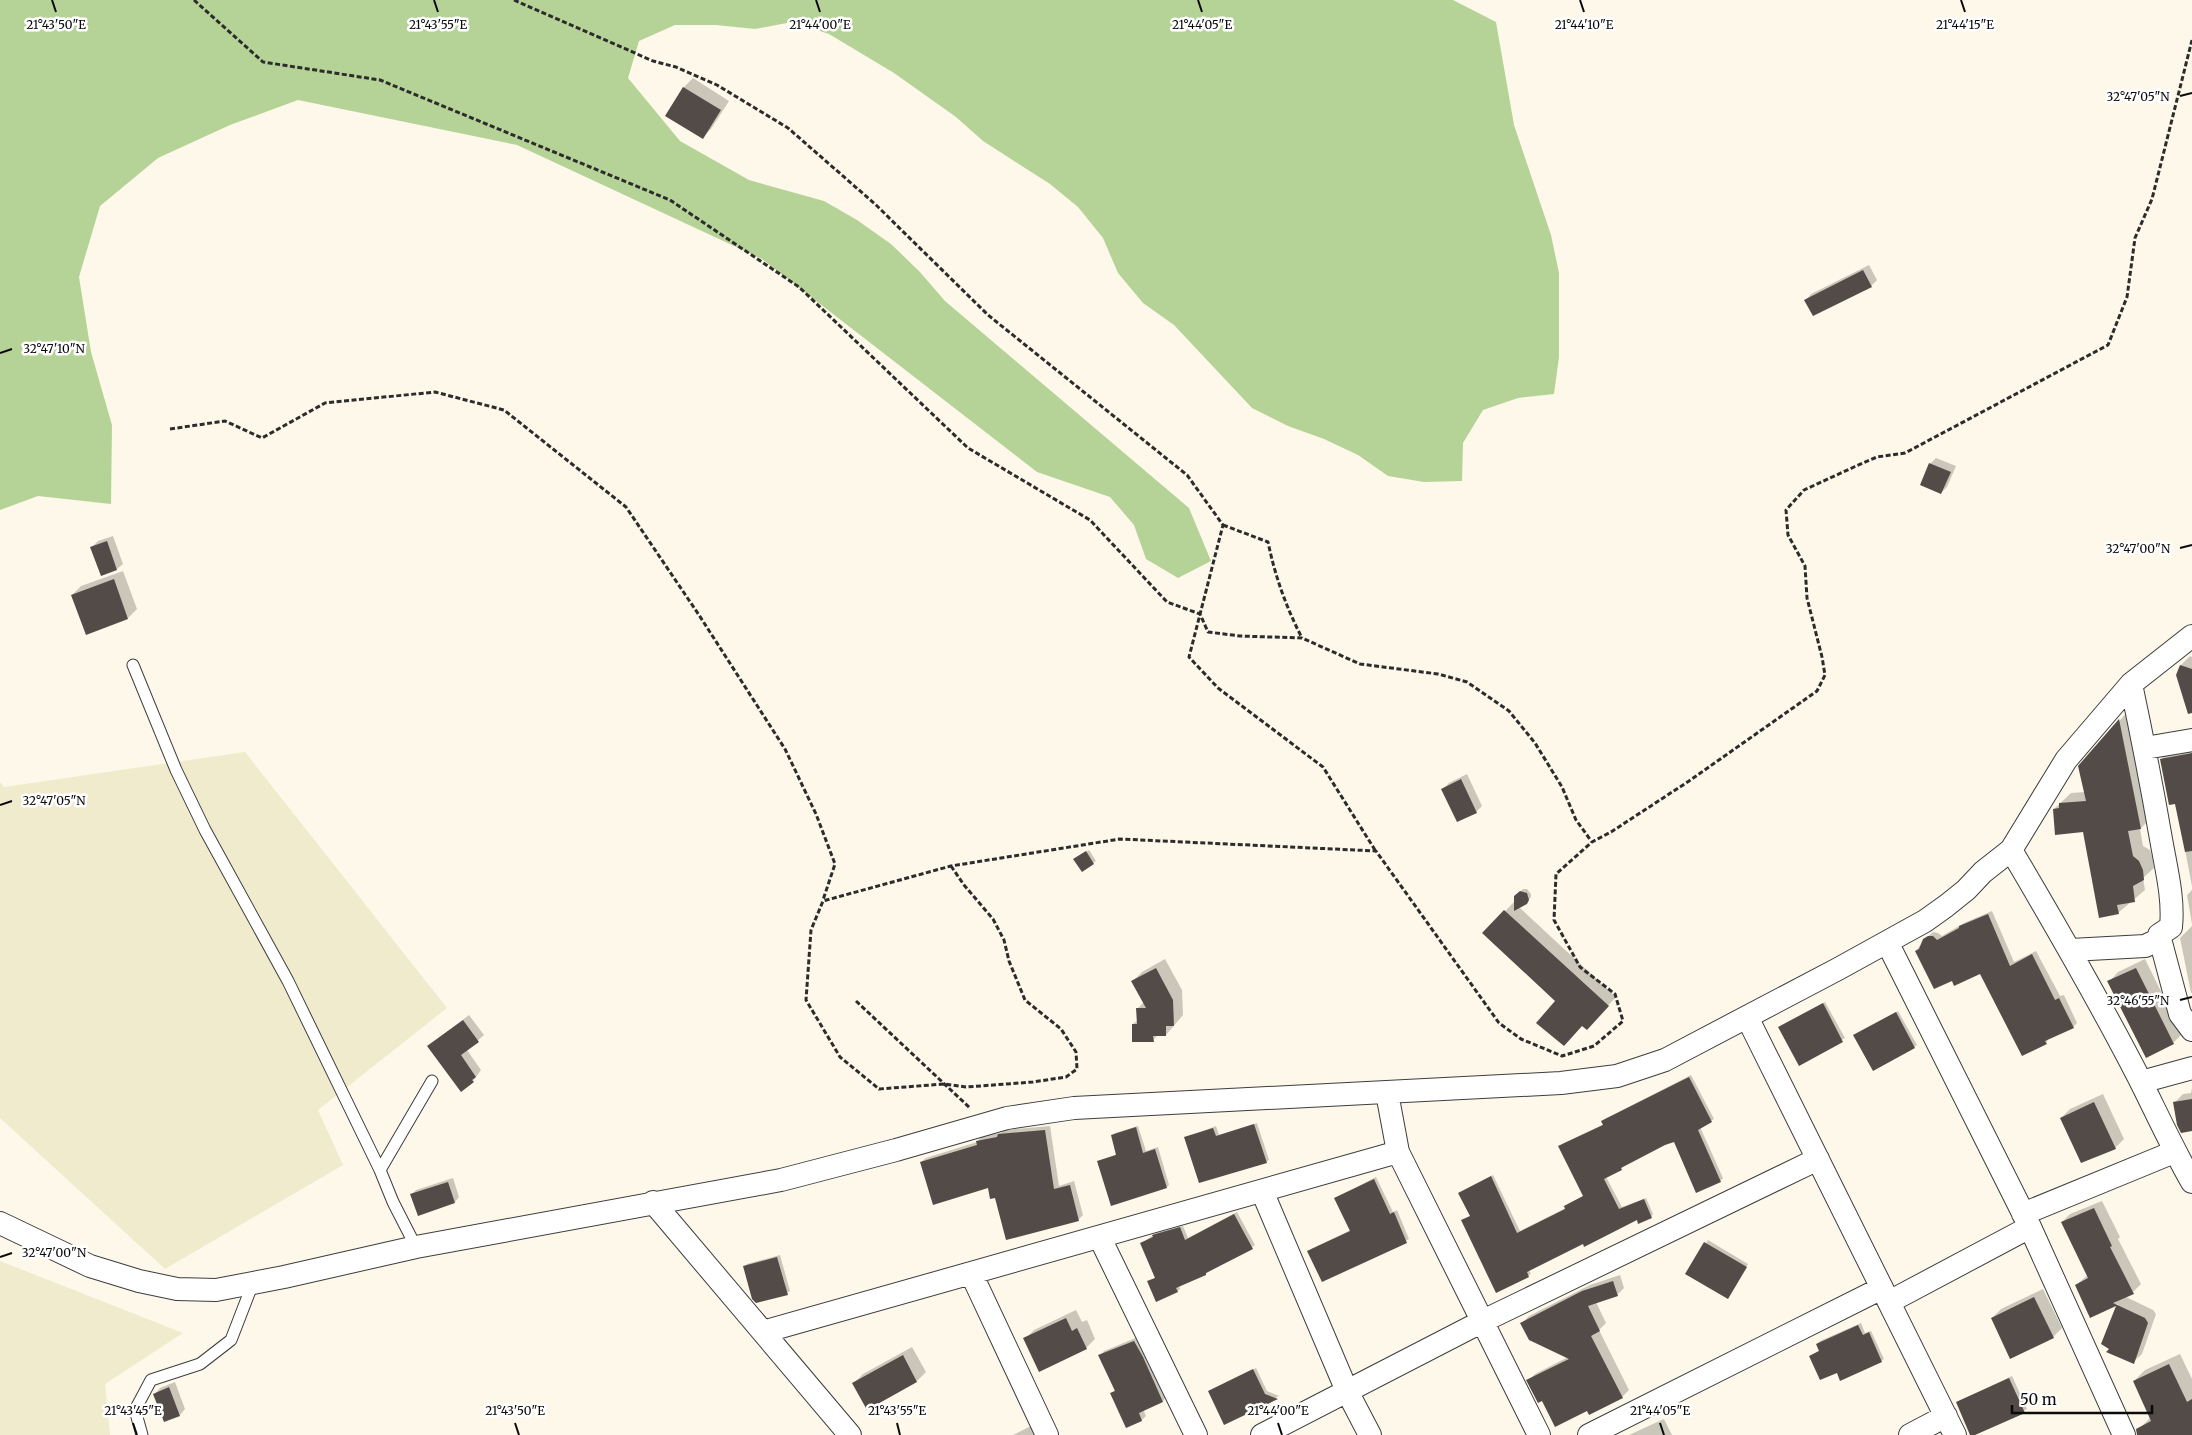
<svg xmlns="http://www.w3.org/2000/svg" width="2192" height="1435" font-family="Merriweather,serif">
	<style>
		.farmland { fill: #f0ebcc }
		.forest { fill: #b6d397 }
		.shadow { fill: #0003 }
		.building { fill: #524b47 }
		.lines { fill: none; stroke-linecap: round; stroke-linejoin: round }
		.lane-casing { stroke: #3d3d3d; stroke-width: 13 }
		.street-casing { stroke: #3d3d3d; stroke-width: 24 }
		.path { stroke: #2c2c2c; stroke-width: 3; stroke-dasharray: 5 2.5; stroke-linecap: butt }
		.lane { stroke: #fff; stroke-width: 11 }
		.street { stroke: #fff; stroke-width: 22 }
		.ticks { fill: none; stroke: #0a0a0a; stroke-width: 2 }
		.ticks-label { font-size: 12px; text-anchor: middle; fill: #0a0a0a; stroke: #fff; stroke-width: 5; stroke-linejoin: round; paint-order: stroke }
	</style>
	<rect width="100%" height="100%" fill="#fdf8e9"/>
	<path class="farmland" d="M 245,752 L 447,1008 L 318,1110 L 343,1165 L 165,1269 L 0,1118 L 0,782 L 4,787 Z
		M 0,1261 L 183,1333 L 105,1384 L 110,1435 L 0,1435 Z"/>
	<path class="forest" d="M 0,0 L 1453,0 L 1496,22 L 1514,125 L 1551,235 L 1559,273 L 1559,357 L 1554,394 L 1518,398 L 1483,410 L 1463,443 L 1462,481 L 1424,482 L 1388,476 L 1358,455 L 1324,439 L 1288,426 L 1252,408 L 1174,325 L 1143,303 L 1118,273 L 1103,238 L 1078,207 L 1050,184 L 983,141 L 956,117 L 894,73 L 829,34 L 792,22 L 755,29 L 716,25 L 675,25 L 639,41 L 628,78 L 680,141 L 749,180 L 824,201 L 857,220 L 891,244 L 919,271 L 945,301 L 1189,508 L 1211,561 L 1178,578 L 1146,559 L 1134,525 L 1110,497 L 1037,472 L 762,259 L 517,145 L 298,100 L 230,125 L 158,158 L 100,206 L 79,277 L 91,352 L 112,425 L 111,504 L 38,496 L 0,510 Z"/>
	<path class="shadow" d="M 693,78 L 729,101 L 711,129 L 702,138 L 666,115 L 684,87 Z
		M 1869,265 L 1877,280 L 1871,286 L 1806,300 L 1811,294 Z
		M 1936,458 L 1956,466 L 1947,487 L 1941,493 L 1930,464 Z
		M 113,536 L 123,564 L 117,569 L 92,547 L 98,541 Z
		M 123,571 L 137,609 L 128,618 L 72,595 L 81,586 Z
		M 2190,656 L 2192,657 L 2192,709 L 2178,675 L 2181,665 Z
		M 2129,710 L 2151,818 L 2140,829 L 2143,846 L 2150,850 L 2153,859 L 2154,868 L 2143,878 L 2145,890 L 2118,913 L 2084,831 L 2054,809 L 2071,793 L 2085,792 L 2079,767 Z
		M 2192,747 L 2192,886 L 2176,803 L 2161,759 L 2170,751 Z
		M 1467,774 L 1482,806 L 1476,812 L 1443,789 L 1449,783 Z
		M 1089,850 L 1096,861 L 1093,863 L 1078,857 Z
		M 1523,889 L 1527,889 L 1531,894 L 1531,897 L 1526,903 L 1519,907 L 1616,997 L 1595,1020 L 1557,1001 L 1484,933 L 1515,901 L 1515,897 Z
		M 2192,890 L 2192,924 L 2187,895 Z
		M 1992,911 L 2014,962 L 2036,951 L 2060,996 L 2064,995 L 2077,1023 L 2073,1027 L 2049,1038 L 2046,1043 L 1980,972 L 1952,979 L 1916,951 L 1924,940 L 1933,932 L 1938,933 L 1942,936 L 1964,923 Z
		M 2192,926 L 2192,993 L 2191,993 L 2180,938 Z
		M 1165,959 L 1182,990 L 1183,1015 L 1166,1035 L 1158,1035 L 1153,1040 L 1133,1024 L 1138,1020 L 1138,1008 L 1144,1002 L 1133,981 L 1142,972 Z
		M 2145,959 L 2182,1034 L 2173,1043 L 2109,982 L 2118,972 Z
		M 1825,1002 L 1845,1038 L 1799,1064 L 1780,1027 Z
		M 1898,1011 L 1917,1045 L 1914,1047 L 1855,1035 Z
		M 469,1015 L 484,1035 L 467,1050 L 481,1070 L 473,1081 L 461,1090 L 435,1041 Z
		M 1691,1075 L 1714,1119 L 1700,1127 L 1723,1178 L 1720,1181 L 1674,1140 L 1623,1165 L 1621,1169 L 1606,1177 L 1622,1207 L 1646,1198 L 1653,1214 L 1651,1217 L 1637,1219 L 1583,1242 L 1529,1270 L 1531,1274 L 1528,1276 L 1463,1220 L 1471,1216 L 1459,1194 L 1493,1175 L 1520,1231 L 1566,1208 L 1568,1204 L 1584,1196 L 1562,1144 L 1604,1124 L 1603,1121 L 1605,1119 Z
		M 2192,1088 L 2192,1130 L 2174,1103 L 2183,1094 L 2191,1093 Z
		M 2103,1094 L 2124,1139 L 2115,1148 L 2061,1118 L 2070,1109 Z
		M 1257,1123 L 1269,1160 L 1266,1162 L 1185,1138 L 1216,1126 L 1219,1135 Z
		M 1050,1126 L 1059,1186 L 1074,1181 L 1083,1215 L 1078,1220 L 996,1197 L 989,1187 L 921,1162 L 926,1158 L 977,1142 L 982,1136 L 1001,1133 L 1004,1130 Z
		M 1138,1126 L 1146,1151 L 1158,1147 L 1169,1185 L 1167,1187 L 1099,1161 L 1117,1154 L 1112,1136 L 1115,1133 Z
		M 1376,1177 L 1393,1212 L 1397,1210 L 1409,1239 L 1323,1280 L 1311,1249 L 1351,1230 L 1336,1198 Z
		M 453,1178 L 459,1197 L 455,1202 L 412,1194 L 416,1190 Z
		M 2102,1201 L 2120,1237 L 2118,1239 L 2141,1284 L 2133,1292 L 2124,1296 L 2153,1310 L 2156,1314 L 2142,1354 L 2133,1362 L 2103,1344 L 2118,1304 L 2090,1317 L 2076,1285 L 2088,1275 L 2062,1222 L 2070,1214 Z
		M 1237,1212 L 1255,1245 L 1205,1274 L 1179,1285 L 1180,1289 L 1178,1291 L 1157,1300 L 1149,1282 L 1156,1277 L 1142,1243 L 1156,1233 L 1183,1226 L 1188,1238 Z
		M 1708,1240 L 1748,1264 L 1730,1295 L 1687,1274 Z
		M 780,1255 L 790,1291 L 787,1293 L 744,1267 L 747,1264 Z
		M 1620,1275 L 1624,1288 L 1617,1295 L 1596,1302 L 1606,1323 L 1599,1330 L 1629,1390 L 1622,1397 L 1587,1409 L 1542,1399 L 1528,1381 L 1535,1374 L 1568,1357 L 1522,1323 L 1529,1316 L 1590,1285 Z
		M 2043,1289 L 2062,1328 L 2053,1337 L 1992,1318 L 2001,1309 Z
		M 1076,1310 L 1082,1322 L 1087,1320 L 1095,1339 L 1086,1348 L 1025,1339 L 1034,1330 Z
		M 1861,1323 L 1865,1333 L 1871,1331 L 1884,1359 L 1881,1361 L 1837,1371 L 1810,1356 L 1820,1350 L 1817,1344 L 1820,1341 Z
		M 1138,1337 L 1167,1396 L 1163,1401 L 1143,1409 L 1146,1416 L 1142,1420 L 1127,1427 L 1112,1393 L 1116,1389 L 1100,1356 L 1104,1351 Z
		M 912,1347 L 926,1372 L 917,1381 L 867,1408 L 853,1384 L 863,1374 Z
		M 2180,1354 L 2192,1379 L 2192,1435 L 2144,1435 L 2140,1428 L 2151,1417 L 2134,1381 L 2145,1370 Z
		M 1256,1368 L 1267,1391 L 1279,1396 L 1224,1423 L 1209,1391 Z
		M 2012,1376 L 2027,1409 L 1972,1435 L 1957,1402 Z
		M 175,1382 L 185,1409 L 180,1415 L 155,1394 L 160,1388 Z
		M 1664,1419 L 1672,1435 L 1629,1435 Z
		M 1031,1426 L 1035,1435 L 1013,1435 Z"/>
	<path class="building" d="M 683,87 L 721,110 L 703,139 L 665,116 Z
		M 1863,270 L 1872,287 L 1813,316 L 1804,300 Z
		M 1929,463 L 1951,472 L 1941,494 L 1920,485 Z
		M 107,541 L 117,570 L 101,576 L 90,547 Z
		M 114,579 L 128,619 L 86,635 L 71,595 Z
		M 2180,665 L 2192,669 L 2192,713 L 2188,714 L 2176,675 Z
		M 2119,719 L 2141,829 L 2128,831 L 2133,856 L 2139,861 L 2143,870 L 2144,880 L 2133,886 L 2135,902 L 2117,905 L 2119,914 L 2099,918 L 2083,832 L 2055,835 L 2053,809 L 2059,808 L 2059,803 L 2086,801 L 2078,766 Z
		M 2192,753 L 2192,851 L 2185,852 L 2175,804 L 2169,805 L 2160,759 Z
		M 1461,779 L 1477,813 L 1457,822 L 1441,789 Z
		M 1086,851 L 1094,864 L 1082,872 L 1073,859 Z
		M 1520,891 L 1527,893 L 1529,900 L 1527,904 L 1514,911 L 1514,896 Z
		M 1504,910 L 1609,1006 L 1587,1030 L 1582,1026 L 1564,1046 L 1536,1023 L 1555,1001 L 1482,933 Z
		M 1988,914 L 2010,966 L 2032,954 L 2055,1000 L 2059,998 L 2074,1028 L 2045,1041 L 2047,1044 L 2022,1056 L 1980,974 L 1954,986 L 1952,981 L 1934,989 L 1915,951 L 1919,949 L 1923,939 L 1928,936 L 1933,936 L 1937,940 L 1959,928 L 1959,926 Z
		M 1156,968 L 1173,1000 L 1174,1026 L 1166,1026 L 1166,1036 L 1153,1036 L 1154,1042 L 1132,1042 L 1132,1024 L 1137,1024 L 1136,1008 L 1146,1008 L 1131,981 Z
		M 2136,968 L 2174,1044 L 2146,1058 L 2107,981 Z
		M 1823,1003 L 1843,1042 L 1799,1066 L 1778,1027 Z
		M 1896,1012 L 1915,1048 L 1873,1071 L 1853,1035 Z
		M 463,1020 L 479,1042 L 461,1055 L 476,1077 L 472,1080 L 474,1082 L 461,1092 L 427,1046 Z
		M 1689,1077 L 1712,1122 L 1698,1130 L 1721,1182 L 1696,1193 L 1674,1142 L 1665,1145 L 1621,1168 L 1622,1170 L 1604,1179 L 1619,1209 L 1644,1199 L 1652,1218 L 1638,1224 L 1637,1220 L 1584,1247 L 1583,1244 L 1527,1272 L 1529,1277 L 1496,1293 L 1461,1220 L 1470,1216 L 1458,1193 L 1491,1176 L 1517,1233 L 1565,1209 L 1564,1206 L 1583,1196 L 1558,1146 L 1603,1125 L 1601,1121 Z
		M 2192,1099 L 2192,1131 L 2181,1133 L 2177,1125 L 2173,1102 Z
		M 2094,1102 L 2116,1149 L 2081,1163 L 2060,1118 Z
		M 1254,1124 L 1267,1163 L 1199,1183 L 1184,1137 L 1213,1128 L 1216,1136 Z
		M 1136,1127 L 1143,1153 L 1155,1149 L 1167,1188 L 1111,1206 L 1097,1161 L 1116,1155 L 1111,1135 Z
		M 1045,1130 L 1054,1189 L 1070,1185 L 1079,1221 L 1006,1240 L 995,1198 L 990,1199 L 988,1188 L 933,1205 L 920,1162 L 977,1145 L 976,1141 L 997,1137 L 998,1134 Z
		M 1374,1179 L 1390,1214 L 1394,1212 L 1407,1243 L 1322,1282 L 1307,1251 L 1350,1231 L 1334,1198 Z
		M 448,1182 L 455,1203 L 418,1216 L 410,1194 Z
		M 2094,1208 L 2112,1246 L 2110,1247 L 2134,1294 L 2113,1303 L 2145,1318 L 2148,1323 L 2134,1364 L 2106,1352 L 2109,1349 L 2101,1344 L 2116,1306 L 2090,1318 L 2075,1285 L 2088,1278 L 2061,1222 Z
		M 1234,1214 L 1253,1249 L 1206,1273 L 1206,1275 L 1176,1288 L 1178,1292 L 1156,1302 L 1147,1281 L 1155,1278 L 1140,1243 L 1153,1237 L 1152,1235 L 1180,1227 L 1185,1240 Z
		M 1704,1242 L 1747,1267 L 1728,1299 L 1685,1274 Z
		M 777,1257 L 788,1295 L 756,1303 L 752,1299 L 743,1266 Z
		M 1613,1281 L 1618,1296 L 1588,1306 L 1600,1331 L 1591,1336 L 1623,1398 L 1589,1415 L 1587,1411 L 1555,1427 L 1542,1401 L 1538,1403 L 1526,1380 L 1569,1359 L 1529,1340 L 1520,1323 L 1582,1291 Z
		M 2034,1297 L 2054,1338 L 2010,1359 L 1991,1318 Z
		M 1066,1318 L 1072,1331 L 1077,1328 L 1087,1349 L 1039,1372 L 1023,1338 Z
		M 1858,1325 L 1863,1335 L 1869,1332 L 1882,1362 L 1840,1381 L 1837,1373 L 1820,1380 L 1809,1356 L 1819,1351 L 1816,1344 Z
		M 1134,1341 L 1143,1357 L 1163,1402 L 1139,1413 L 1142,1421 L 1126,1428 L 1110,1393 L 1115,1391 L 1098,1355 Z
		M 903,1355 L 917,1382 L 867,1410 L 852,1383 Z
		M 2169,1364 L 2187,1402 L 2192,1399 L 2192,1435 L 2137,1435 L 2136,1429 L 2151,1421 L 2133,1381 Z
		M 1253,1369 L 1265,1394 L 1278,1399 L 1224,1425 L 1208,1391 Z
		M 2009,1378 L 2025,1413 L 1975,1435 L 1970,1435 L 1956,1402 Z
		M 169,1387 L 180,1416 L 164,1422 L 153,1394 Z"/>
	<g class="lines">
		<g class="lane-casing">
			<path id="lane" d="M 133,665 L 176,770 L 205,830 L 288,981 L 380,1170
				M 416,1247 L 393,1202 L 380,1170 L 432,1081
				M 142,1435 L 135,1410 L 151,1380 L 200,1364 L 231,1340 L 253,1283"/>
		</g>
		<g class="street-casing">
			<path id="street" d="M 2145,748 L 2192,740
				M 2011,850 C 2056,926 2100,1002 2140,1080 C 2157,1114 2173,1149 2192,1182
				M 2159,935 L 2180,1014 L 2192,1030
				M 1887,942 L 2030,1227 L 1889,1302
				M 2071,950 L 2145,946 L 2158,940 L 2159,935 L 2171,927 C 2174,898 2166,868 2161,839 C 2152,787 2142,736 2131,684
				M 1747,1017 L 1955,1435
				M 2141,1082 L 2192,1068
				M 1387,1093 L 1398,1152 L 1539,1435
				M 1262,1191 L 1347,1391 L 1370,1435
				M 653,1202 L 850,1435
				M 2023,1214 L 2174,1152
				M 0,1223 L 90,1266 L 139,1281 L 177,1289 L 216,1290 L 284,1277 L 416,1247 L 781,1180 L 896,1150 L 1007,1118 L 1074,1108 L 1561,1083 L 1617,1076 L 1665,1060 L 1838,969 L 1925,921 L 1946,906 L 1966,890 L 1983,872 L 2011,850 L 2066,760 L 2131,684 L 2192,636
				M 2030,1227 L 2124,1435
				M 1100,1238 L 1196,1435
				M 971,1273 L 1047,1435
				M 763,1332 L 1398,1152
				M 1262,1435 L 1481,1322 L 1818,1159
				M 1589,1435 L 1882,1288
				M 1910,1435 L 1946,1416"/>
		</g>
		<path class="path" d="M 194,0 L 263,62 L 380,80 L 670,200 L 799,287 L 968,448 L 1090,520 L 1167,602 L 1200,614 L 1208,632 L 1240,636 L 1302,638 L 1360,664 L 1438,674 L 1467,682 L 1509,711 L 1535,743 L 1562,787 L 1576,820 L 1592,842
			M 514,0 L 653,61 L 676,67 L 717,85 L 788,128 L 875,204 L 988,315 L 1187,475 L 1223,525 L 1189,657 L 1218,688 L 1323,767 L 1375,850
			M 170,429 L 225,421 L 262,438 L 325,403 L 435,392 L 504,410 L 626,507 L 699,615 L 785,749 L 816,814 L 835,864 L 823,900
			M 1223,525 L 1268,542 C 1275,576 1286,607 1302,638
			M 951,866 L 964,885 L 993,919 L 1004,940 L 1009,961 L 1025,1000 L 1061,1029 L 1076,1052 L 1077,1069 L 1066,1077 L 1033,1082 L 966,1087 L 944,1084 L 879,1089 L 840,1057 L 806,1000 L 811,930 L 823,901 L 951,866 L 1120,839 L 1376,851 L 1499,1023 L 1521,1039 L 1562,1056 L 1594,1046 L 1623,1021 L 1615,994 L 1580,967 L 1554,920 L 1556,874 L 1592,842 L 1611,832 L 1689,781 L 1817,691 L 1825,675 L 1822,657 L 1807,598 L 1805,566 L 1788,535 L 1786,510 L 1804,490 L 1854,467 L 1877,457 L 1905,453 L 2108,345 L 2127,297 L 2135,238 L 2152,199 L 2192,40
			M 856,1001 L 970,1108"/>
		<use href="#lane" class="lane"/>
		<use href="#street" class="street"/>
	</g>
	<path class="ticks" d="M 52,0 L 56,12M 434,0 L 438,12M 816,0 L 820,12M 1198,0 L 1202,12M 1580,0 L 1584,12M 1961,0 L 1965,12M 2180,96 L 2192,93M 0,353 L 12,349M 2180,548 L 2192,545M 0,805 L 12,801M 2180,1000 L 2192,997M 0,1257 L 12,1253M 133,1423 L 137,1435M 515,1423 L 519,1435M 897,1423 L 900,1435M 1278,1423 L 1282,1435M 1660,1423 L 1664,1435"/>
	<g class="ticks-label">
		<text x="56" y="29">21°43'50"E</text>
		<text x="438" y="29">21°43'55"E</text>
		<text x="820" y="29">21°44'00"E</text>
		<text x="1202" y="29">21°44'05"E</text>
		<text x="1584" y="29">21°44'10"E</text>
		<text x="1965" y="29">21°44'15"E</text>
		<text x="2138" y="101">32°47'05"N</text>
		<text x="54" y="353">32°47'10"N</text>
		<text x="2138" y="553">32°47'00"N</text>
		<text x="54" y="805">32°47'05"N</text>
		<text x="2138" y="1005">32°46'55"N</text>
		<text x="54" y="1257">32°47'00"N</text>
		<text x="133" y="1415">21°43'45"E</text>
		<text x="515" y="1415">21°43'50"E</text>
		<text x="897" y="1415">21°43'55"E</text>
		<text x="1278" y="1415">21°44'00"E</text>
		<text x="1660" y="1415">21°44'05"E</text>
	</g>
	<path d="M2012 1405v8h140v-8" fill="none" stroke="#0a0a0a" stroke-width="2.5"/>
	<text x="2020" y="1405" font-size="15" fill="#0a0a0a" stroke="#ffffff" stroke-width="4" paint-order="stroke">50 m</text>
</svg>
